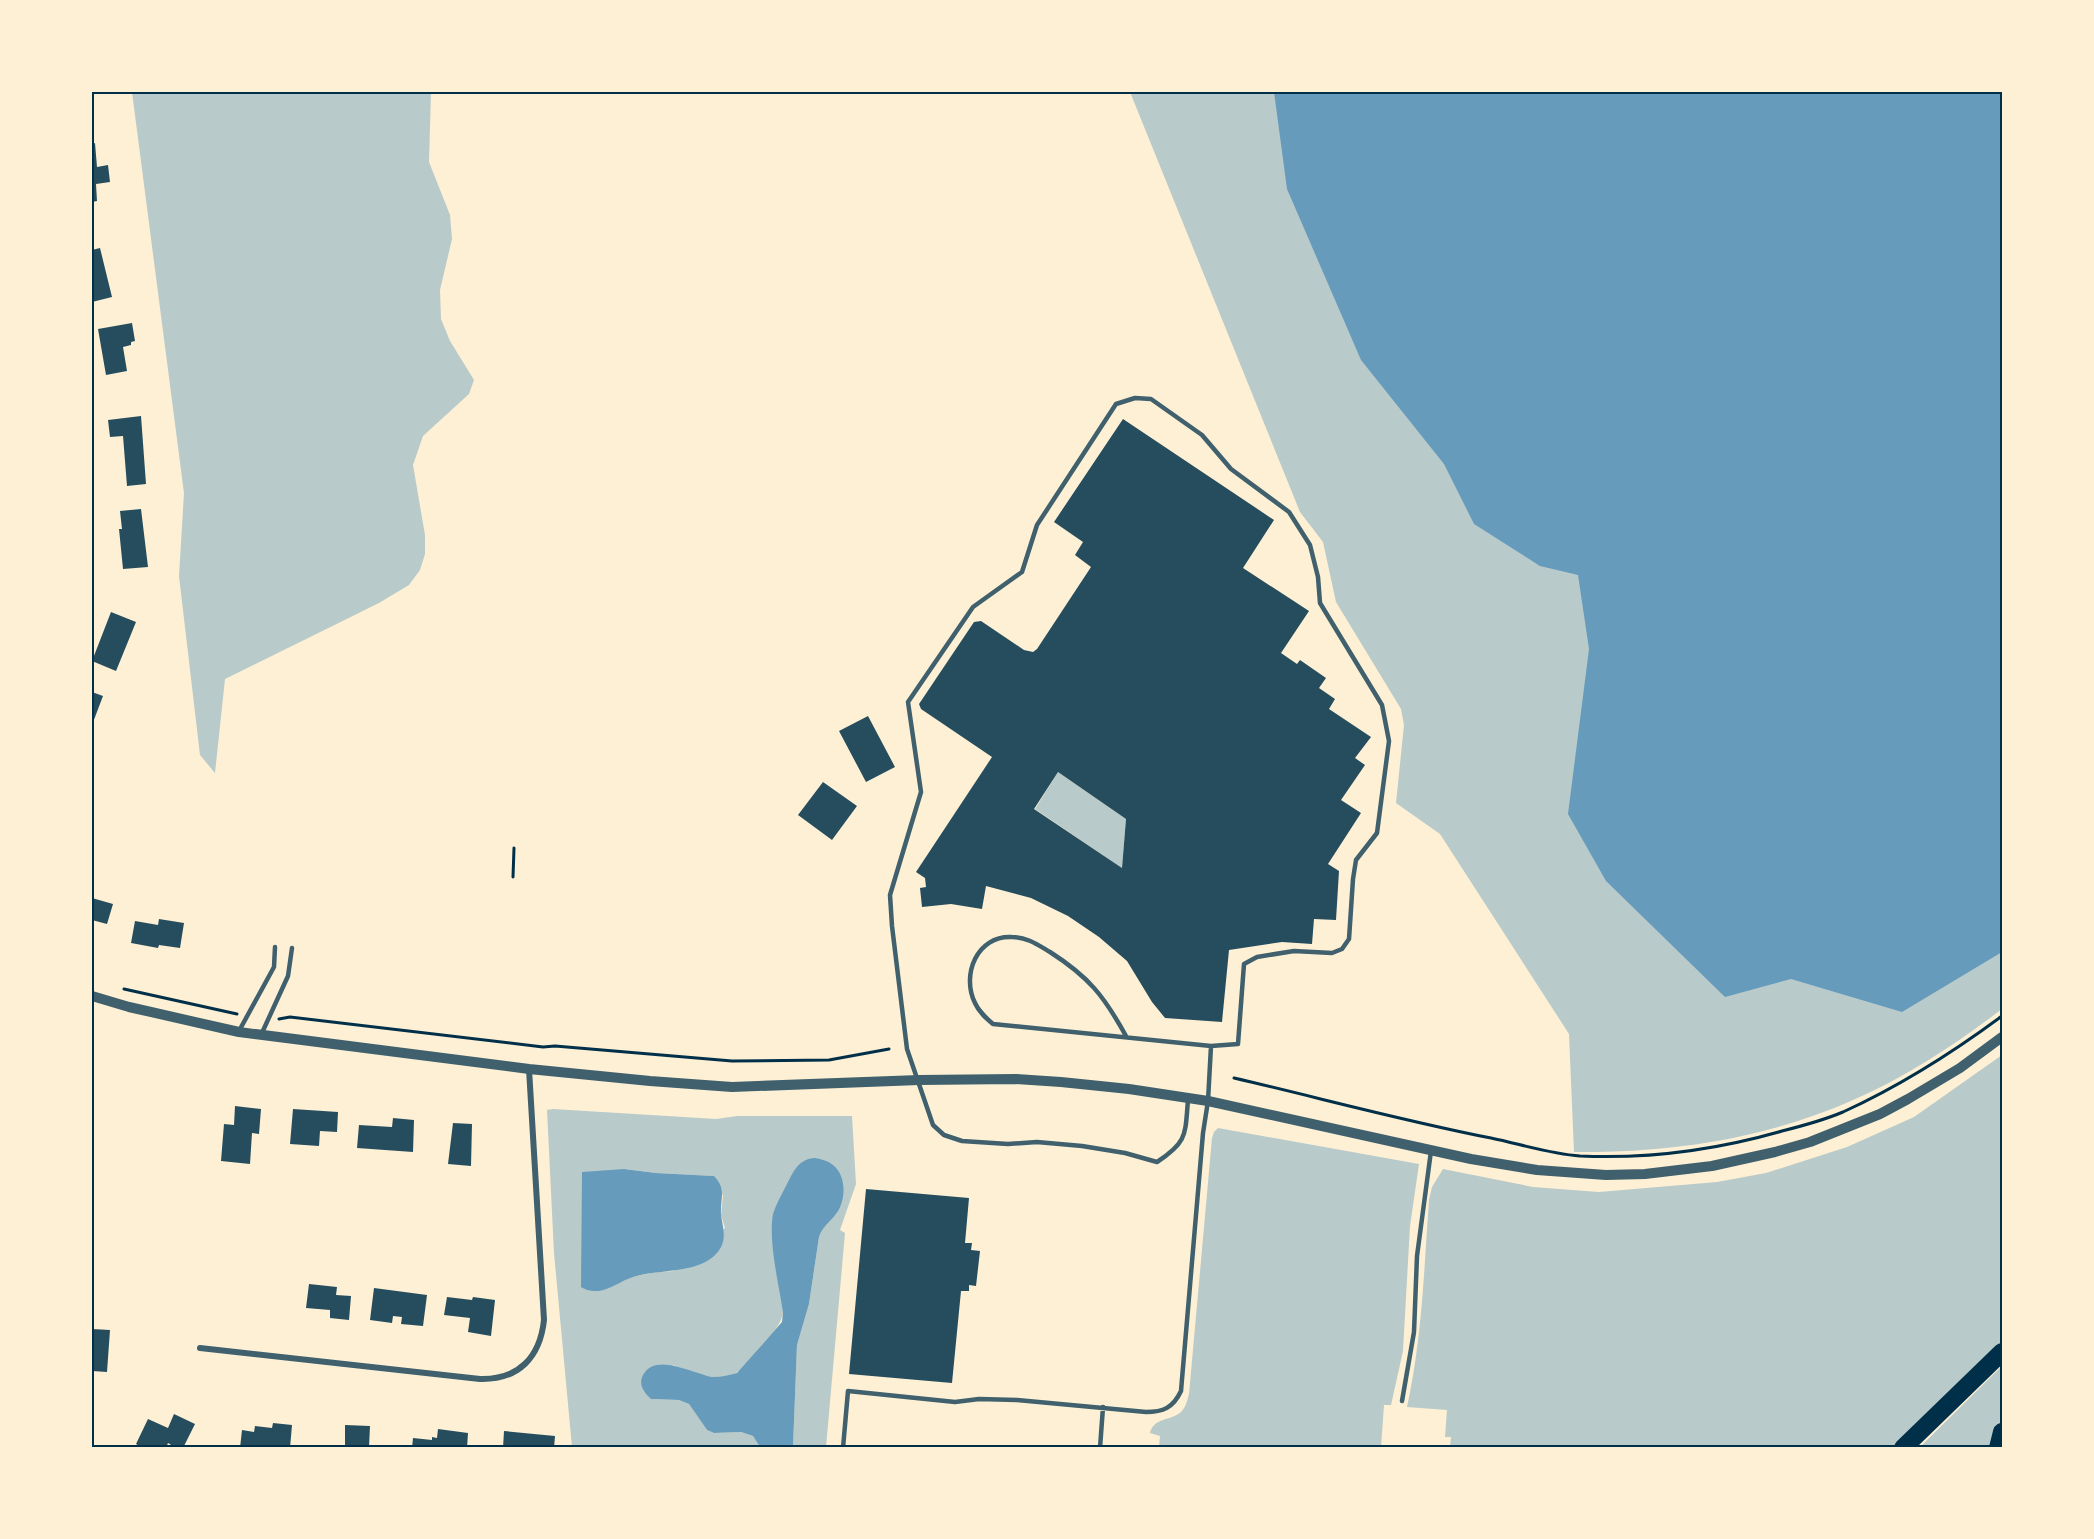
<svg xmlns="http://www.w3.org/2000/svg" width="2094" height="1539" font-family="'Crimson Pro',serif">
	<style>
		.green { fill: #b9caca; fill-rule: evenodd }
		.water { fill: #669bbc }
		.building { fill: #264d5e; fill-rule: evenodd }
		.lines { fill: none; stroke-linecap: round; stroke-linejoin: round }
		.path { stroke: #003049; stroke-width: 3 }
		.service { stroke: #3f606c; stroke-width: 4.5 }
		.minor { stroke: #3f606c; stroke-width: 6 }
		.tertiary { stroke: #3f606c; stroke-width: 10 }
		.motorway { stroke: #003049; stroke-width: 18 }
		.neatline { fill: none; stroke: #003049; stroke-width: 2 }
	</style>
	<rect width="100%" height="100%" fill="#fdf0d5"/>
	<path class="green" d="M 132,92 L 431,92 L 429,162 L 450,215 L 452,239 L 440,290 L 441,319 L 450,341 L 474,380 L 469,394 L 423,436 L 413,465 L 425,535 L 425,554 L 420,570 L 409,585 L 379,603 L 225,679 L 215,773 L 200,755 L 179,576 L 184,493 Z
		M 1130,92 L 2002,92 L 2002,1009 C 1978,1027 1953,1045 1927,1061 C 1818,1129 1702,1153 1574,1152 L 1569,1034 L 1440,834 L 1396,803 L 1404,725 L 1401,709 L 1336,602 L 1323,542 L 1300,512 Z
		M 1058,772 L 1126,819 L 1122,868 L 1035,809 Z
		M 2002,1055 L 2002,1343 L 1896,1447 L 1450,1447 L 1451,1437 L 1445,1437 L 1447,1410 L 1407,1407 C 1422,1339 1424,1270 1429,1200 L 1432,1187 L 1443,1169 L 1533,1187 L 1599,1192 L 1717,1182 L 1766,1173 L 1847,1147 L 1914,1117 Z
		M 553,1109 L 716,1119 L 737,1116 L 852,1116 L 856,1184 L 840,1230 L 845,1233 L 826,1447 L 793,1447 L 797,1345 L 809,1304 L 819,1237 L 821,1230 L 837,1213 L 841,1178 L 783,1312 C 781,1327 769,1336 760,1347 C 753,1355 746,1366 738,1372 C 720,1385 691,1371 673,1365 L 651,1399 L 679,1400 L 689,1404 L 707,1430 L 714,1433 L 741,1432 L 753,1436 L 760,1447 L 572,1447 L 554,1253 L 547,1110 ZM 624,1169 L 656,1173 L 714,1176 L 723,1196 L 721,1215 L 725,1228 L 673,1271 L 651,1273 L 632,1277 L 605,1289 Z
		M 1218,1128 L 1419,1164 L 1410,1226 L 1403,1351 L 1391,1405 L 1384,1405 L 1381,1447 L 1159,1447 L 1160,1436 L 1150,1433 C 1154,1417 1171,1421 1181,1412 C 1186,1407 1187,1401 1189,1394 L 1212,1138 L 1214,1132 Z
		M 2002,1366 L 2002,1420 L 1996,1433 L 1993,1447 L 1919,1448 Z"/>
	<path class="water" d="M 1274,92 L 2002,92 L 2002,952 L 1902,1012 L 1791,979 L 1725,997 L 1606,881 L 1568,814 L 1589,649 L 1578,575 L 1540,566 L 1474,524 L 1444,464 L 1361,360 L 1287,189 Z
		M 815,1158 C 822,1159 828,1161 833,1165 C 847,1176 846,1201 836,1214 C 830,1222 822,1227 819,1237 L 809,1304 L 797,1345 L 793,1447 L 760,1447 L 753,1436 L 741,1432 L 714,1433 L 707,1430 L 689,1404 L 679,1400 L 651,1399 C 644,1392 638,1385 643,1375 C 656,1351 695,1375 714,1377 C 722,1377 730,1375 737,1373 L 782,1322 L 783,1312 C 779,1285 768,1241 773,1214 C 776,1204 782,1194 787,1184 C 794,1170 799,1159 815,1158 Z
		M 624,1169 L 656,1173 L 714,1176 C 727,1190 720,1198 721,1215 C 723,1229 728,1241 716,1254 C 697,1274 658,1269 633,1277 C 621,1281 611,1289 599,1291 C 592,1291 587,1291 581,1287 L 582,1172 Z"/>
	<path class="building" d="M 95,143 L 97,167 L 108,165 L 110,182 L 96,184 L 97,201 L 92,202 L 92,144 Z
		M 100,248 L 112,297 L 92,302 L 92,250 Z
		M 132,323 L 135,341 L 131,342 L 131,345 L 123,347 L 127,371 L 106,375 L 98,329 Z
		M 141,416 L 146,484 L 127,486 L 123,436 L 110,437 L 108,420 Z
		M 1123,419 L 1274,520 L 1243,568 L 1309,611 L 1281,653 L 1297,664 L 1300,660 L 1326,678 L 1319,688 L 1335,699 L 1329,709 L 1371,737 L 1355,758 L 1365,765 L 1341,800 L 1361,813 L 1328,864 L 1339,871 L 1336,920 L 1314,919 L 1312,944 L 1282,942 L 1229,950 L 1222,1022 L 1165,1018 L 1152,1002 L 1127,961 L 1099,937 L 1068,916 L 1031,898 L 986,886 L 982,909 L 951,904 L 922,907 L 920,888 L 926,887 L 925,878 L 916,872 L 992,757 L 921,709 L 919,704 L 974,622 L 981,621 L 1024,650 L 1033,652 L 1037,649 L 1091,567 L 1075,555 L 1083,542 L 1054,522 ZM 1058,772 L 1126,819 L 1122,868 L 1034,809 Z
		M 141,509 L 148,567 L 123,569 L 119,529 L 122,529 L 120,511 Z
		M 111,612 L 136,622 L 116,671 L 92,661 Z
		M 92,692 L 103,696 L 92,725 Z
		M 868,716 L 895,767 L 866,782 L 839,731 Z
		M 823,782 L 857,806 L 832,840 L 798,815 Z
		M 92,898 L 113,904 L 107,924 L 92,920 Z
		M 159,919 L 184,923 L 180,948 L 159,945 L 158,948 L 131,943 L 135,921 L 158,925 Z
		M 235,1106 L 261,1109 L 259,1134 L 252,1133 L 250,1164 L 221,1161 L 224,1124 L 234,1125 Z
		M 293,1109 L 338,1112 L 337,1132 L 320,1131 L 319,1146 L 290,1144 Z
		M 393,1118 L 414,1120 L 413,1152 L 357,1148 L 359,1125 L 392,1127 Z
		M 453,1123 L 472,1124 L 471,1166 L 448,1164 Z
		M 866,1189 L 969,1198 L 965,1243 L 972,1243 L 971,1250 L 980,1251 L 976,1286 L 969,1285 L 969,1291 L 961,1291 L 952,1383 L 849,1374 Z
		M 309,1284 L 337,1287 L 336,1295 L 351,1296 L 349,1320 L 330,1318 L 330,1310 L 306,1308 Z
		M 374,1288 L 427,1295 L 423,1326 L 401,1324 L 402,1317 L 393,1316 L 392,1323 L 370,1320 Z
		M 447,1297 L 472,1300 L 473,1297 L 495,1300 L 491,1336 L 468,1332 L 470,1318 L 444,1315 Z
		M 92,1329 L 110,1330 L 107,1372 L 92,1371 Z
		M 174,1414 L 195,1424 L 183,1448 L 176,1448 L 168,1443 L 166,1448 L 143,1448 L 136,1444 L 148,1419 L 168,1428 Z
		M 273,1423 L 292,1425 L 290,1448 L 240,1448 L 242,1430 L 254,1432 L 255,1426 L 272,1428 Z
		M 345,1425 L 370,1426 L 369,1447 L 345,1446 Z
		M 438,1429 L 468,1433 L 467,1448 L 412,1448 L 413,1438 L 432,1440 L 432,1437 L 437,1438 Z
		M 504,1431 L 555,1436 L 554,1448 L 503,1448 Z"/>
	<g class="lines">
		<path class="path" d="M 513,877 L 514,848
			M 124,989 L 237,1014
			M 279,1019 L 290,1017 L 543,1047 L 555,1046 L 732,1061 L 829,1060 L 889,1049
			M 1234,1078 C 1320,1098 1404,1121 1491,1138 C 1520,1144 1550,1154 1580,1156 C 1648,1159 1716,1150 1782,1131 C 1802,1126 1824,1120 1843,1112 C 1900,1086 1952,1053 2002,1016"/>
		<path class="service" d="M 239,1031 L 274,967 L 275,947
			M 261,1035 L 288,976 L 292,948
			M 1188,1100 C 1185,1134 1188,1142 1157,1162 L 1125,1153 L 1082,1146 L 1037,1142 L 1008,1144 L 962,1141 L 944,1135 L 933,1125 L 907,1049 L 892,926 L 890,895 L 921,792 L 908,702 L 973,607 L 1022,572 L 1037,525 L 1116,404 L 1135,398 L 1151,399 L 1202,435 L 1231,469 L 1289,512 L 1310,545 L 1318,577 L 1320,603 L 1382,705 L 1389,741 L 1377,833 L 1356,860 L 1353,879 L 1349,939 L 1342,949 L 1332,953 L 1294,951 L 1257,957 L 1244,964 L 1238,1044 L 1211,1046
			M 1402,1401 L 1414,1332 L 1417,1256 L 1431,1151
			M 843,1448 L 848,1391 L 955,1402 L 979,1399 L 1017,1400 L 1146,1412 C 1163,1412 1173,1408 1181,1391 L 1203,1133 L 1208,1101 L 1211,1046 L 993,1024 C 986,1018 979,1012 975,1003 C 961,975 977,935 1012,937 C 1027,937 1038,945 1050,952 C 1089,977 1104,996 1126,1036
			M 1100,1448 L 1103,1407"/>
		<path class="minor" d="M 200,1348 L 480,1379 C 519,1380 540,1357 544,1320 L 529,1069"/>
		<path class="tertiary" d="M 92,996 L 129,1007 L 239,1032 L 529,1069 L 650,1081 L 732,1087 L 919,1080 L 1016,1079 L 1061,1082 L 1129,1089 L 1208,1101 L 1471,1159 L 1537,1170 L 1606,1175 L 1645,1174 L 1712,1166 L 1775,1152 L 1810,1142 L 1880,1114 L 1908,1099 L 1960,1068 L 2002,1037"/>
		<path class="motorway" d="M 1903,1448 L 2002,1352
			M 1998,1448 L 2002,1432"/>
	</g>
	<rect width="2094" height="1539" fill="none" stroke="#fdf0d5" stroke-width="186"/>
	<rect x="93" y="93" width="1908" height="1353" class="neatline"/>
</svg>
